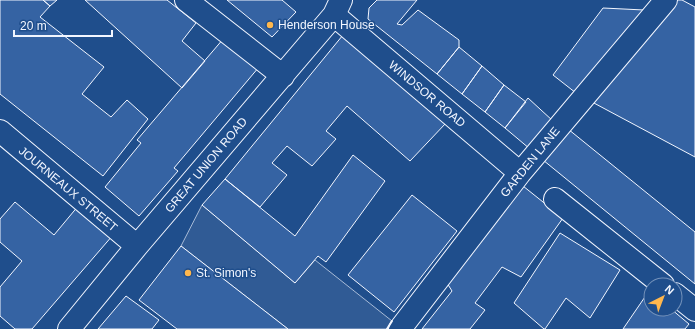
<svg xmlns="http://www.w3.org/2000/svg" width="695" height="329" font-family="Arial,sans-serif">
	<style>
		.built { fill: #305b95; stroke: #a8bbd7 }
		.building { fill: #3563a3; stroke: #f2f6ff }
		.lines { fill: none; stroke-linecap: round; stroke-linejoin: round }
		.minor-casing { stroke: #f2f6ff; stroke-width: 24 }
		.minor { stroke: #1f4e8c; stroke-width: 22 }
		.wall { stroke: #f2f6ff; stroke-width: 2 }
		.poi-dot { fill: #ffb74d; stroke: #1f4e8c; stroke-width: 1.5 }
		.labels { text-anchor: middle; stroke-width: 3; stroke-linejoin: round; paint-order: stroke }
		.poi-label { font-size: 12px; fill: #f2f6ff; stroke: #1f4e8c; text-anchor: start }
		.street-label { font-size: 12px; fill: #f2f6ff; stroke: #1f4e8c }
	</style>
	<rect width="100%" height="100%" fill="#1f4e8c"/>
	<path class="built" d="M 202,205 L 295,283 L 315,260 L 392,321 L 387,329 L 288,329 L 181,246 Z"/>
	<path class="building" d="M 0,0 L 43,0 L 50,6 L 40,17 L 104,67 L 82,94 L 111,117 L 127,100 L 148,119 L 103,176 L 0,94 Z
		M 43,0 L 57,0 L 50,6 Z
		M 85,0 L 167,0 L 196,23 L 182,41 L 205,61 L 182,88 Z
		M 227,0 L 282,0 L 296,12 L 272,37 Z
		M 377,0 L 417,0 L 397,24 L 402,25 L 418,10 L 459,40 L 459,47 L 437,74 L 368,19 L 369,8 Z
		M 677,0 L 682,0 L 695,7 L 695,157 L 592,102 Z
		M 603,8 L 644,10 L 576,93 L 553,75 Z
		M 343,35 L 446,123 L 410,161 L 347,106 L 326,131 L 336,139 L 312,166 L 287,146 L 272,163 L 287,175 L 260,207 L 225,179 Z
		M 224,38 L 259,67 L 174,168 L 178,171 L 139,216 L 105,187 L 141,143 L 137,140 Z
		M 459,47 L 482,66 L 462,94 L 437,74 Z
		M 482,66 L 504,85 L 485,112 L 462,94 Z
		M 504,85 L 526,102 L 505,128 L 485,112 Z
		M 528,98 L 553,121 L 530,149 L 505,128 Z
		M 568,129 L 695,232 L 695,284 L 543,160 Z
		M 353,155 L 385,181 L 326,262 L 318,256 L 295,283 L 202,205 L 225,179 L 295,236 Z
		M 523,186 L 563,218 L 521,277 L 502,267 L 475,303 L 485,310 L 470,329 L 422,329 L 452,291 L 447,283 Z
		M 412,195 L 457,231 L 394,312 L 348,275 Z
		M 15,202 L 54,235 L 79,205 L 113,235 L 32,329 L 15,329 L 0,316 L 0,287 L 22,261 L 0,242 L 0,219 Z
		M 560,233 L 620,270 L 590,318 L 566,298 L 545,329 L 544,329 L 514,303 Z
		M 181,246 L 288,329 L 177,329 L 139,300 Z
		M 649,291 L 651,293 L 651,309 L 671,309 L 689,324 L 685,329 L 623,329 Z
		M 126,296 L 159,320 L 152,329 L 98,329 Z"/>
	<g class="lines">
		<g class="minor-casing">
			<path id="minor" d="M 186,0 L 283,76
				M 334,15 L 520,173
				M 0,131 L 137,246
				M 555,199 L 663,285
				M 675,294 L 695,310
				M 69,329 L 137,246 L 334,15 L 341,0
				M 400,329 L 520,173 L 666,0"/>
		</g>
		<use href="#minor" class="minor"/>
		<path class="wall" d="M 387,329 L 392,321"/>
	</g>
	<g class="poi-dot">
		<circle cx="270" cy="25" r="4"/>
		<circle cx="188" cy="273" r="4"/>
	</g>
	<g class="labels">
		<g class="poi-label">
			<text x="278" y="29">Henderson House</text>
			<text x="196" y="277">St. Simon's</text>
		</g>
		<g class="street-label">
			<text transform="translate(427 94) rotate(40)" y="4">WINDSOR ROAD</text>
			<text transform="translate(530 162) rotate(-51)" y="4">GARDEN LANE</text>
			<text transform="translate(206 165) rotate(-50)" y="4">GREAT UNION ROAD</text>
			<text transform="translate(68 189) rotate(40)" y="4">JOURNEAUX STREET</text>
		</g>
	</g>
	<g transform="translate(663 297) rotate(42)"><circle r="19" fill="#1f4e8c" stroke="#7391ba"/>
	<path d="M0-3L7 15L0 10L-7 15Z" fill="#ffb74d"/>
	<text y="-6" font-size="11" font-weight="bold" text-anchor="middle" fill="#f2f6ff">N</text>
	</g>
	<path d="M14 30v6h98v-6" fill="none" stroke="#f2f6ff" stroke-width="2"/>
	<text x="20" y="30" font-size="12" fill="#f2f6ff" stroke="#1f4e8c" stroke-width="3" paint-order="stroke">20 m</text>
</svg>
